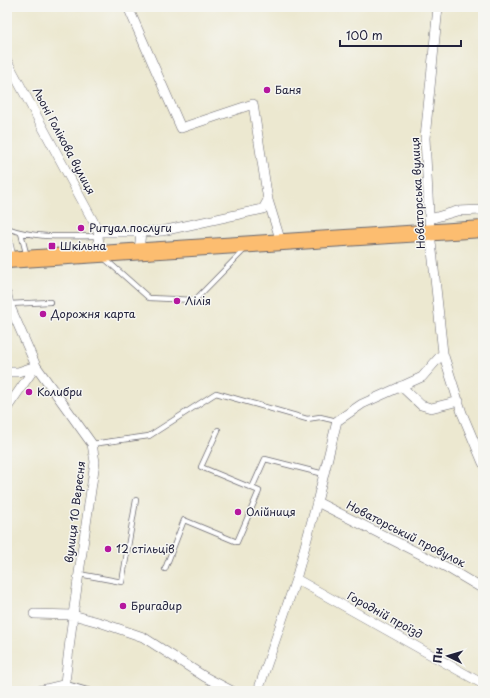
<svg xmlns="http://www.w3.org/2000/svg" width="490" height="698" font-family="'Playpen Sans',sans-serif">
	<style>
		.lines { fill: none; stroke-linecap: round; stroke-linejoin: round }
		.lane-casing { stroke: #69676f; stroke-width: 6 }
		.street-casing { stroke: #69676f; stroke-width: 10 }
		.highway-casing { stroke: #69676f; stroke-width: 18 }
		.lane { stroke: #fff; stroke-width: 4.5 }
		.street { stroke: #fff; stroke-width: 9 }
		.highway { stroke: #fcbd6f; stroke-width: 16 }
		.poi-dot { fill: #b5179e; stroke: #f6f6f2; stroke-width: 1.5 }
		.labels { text-anchor: middle; stroke-width: 3; stroke-linejoin: round; paint-order: stroke }
		.poi-label { font-size: 11px; fill: #22223b; stroke: #f6f6f2; text-anchor: start }
		.street-label { font-size: 11px; fill: #22223b; stroke: #f6f6f2 }
	</style>
	<rect width="100%" height="100%" fill="#f6f6f2"/>
	<filter id="ink" filterUnits="userSpaceOnUse"><feTurbulence type="fractalNoise" baseFrequency=".025" numOctaves="2"/><feDisplacementMap in="SourceGraphic" scale="8" xChannelSelector="R" yChannelSelector="G"/><feConvolveMatrix kernelMatrix="1 2 1 2 8 2 1 2 1" color-interpolation-filters="sRGB"/></filter>
	<filter id="wash" filterUnits="userSpaceOnUse"><feTurbulence type="fractalNoise" baseFrequency=".012" numOctaves="4" result="noise"/><feDisplacementMap in="SourceGraphic" scale="16" xChannelSelector="R" yChannelSelector="G"/><feGaussianBlur stdDeviation="0.9" result="paint"/><feColorMatrix in="noise" values="0 0 0 0 0 0 0 0 0 0 0 0 0 0 0 0 0 1.4 0 .05"/><feComposite in="paint" operator="in"/></filter>
	<g filter="url(#wash)">
		<rect width="100%" height="100%" fill="#ece8d0"/>
	</g>
	<g filter="url(#ink)">
		<g class="lines">
			<g class="lane-casing">
				<path id="lane" d="M 7,228 C 36,239 68,236 98,236
					M 21,233 L 27,257
					M 104,258 L 149,298 L 195,300 L 245,249
					M 9,304 L 50,302
					M 7,321 L 12,312
					M 92,444 L 149,436 L 216,393 L 307,419 L 320,417 L 337,421
					M 252,488 L 265,459 L 324,474
					M 165,569 L 184,520 L 237,542 L 259,491 L 201,467 L 218,430
					M 79,574 L 122,582 L 136,500
					M 66,684 L 90,691"/>
			</g>
			<g class="street-casing">
				<path id="street" d="M 128,7 L 181,128 L 253,104 L 268,200 L 281,242
					M 7,61 L 99,232 L 98,236 L 100,254
					M 430,219 L 457,211 L 483,210
					M 99,232 L 141,232
					M 7,239 L 12,260
					M 139,251 L 141,232 L 162,231 L 263,209 L 268,200
					M 7,295 L 9,304 L 36,366 L 92,444 L 95,462 L 73,615 L 64,691
					M 443,353 L 462,413 L 483,463
					M 7,372 L 18,372 L 36,366
					M 401,386 L 421,405 L 431,408 L 459,401
					M 7,408 L 36,366
					M 317,502 L 446,567 L 483,589
					M 296,579 L 483,684
					M 34,614 L 73,615 L 102,623 L 143,637 L 205,677 L 232,691
					M 37,691 L 66,684
					M 258,691 L 296,579 L 317,502 L 337,421 L 362,404 L 422,377 L 443,353 L 430,232 L 425,138 L 438,7"/>
			</g>
			<g class="highway-casing">
				<path id="highway" d="M 7,260 L 483,229"/>
			</g>
			<use href="#lane" class="lane"/>
			<use href="#street" class="street"/>
			<use href="#highway" class="highway"/>
		</g>
	</g>
	<g class="poi-dot">
		<circle cx="267" cy="90" r="4"/>
		<circle cx="81" cy="228" r="4"/>
		<rect x="48" y="242" width="8" height="8" rx="2"/>
		<circle cx="177" cy="301" r="4"/>
		<circle cx="43" cy="314" r="4"/>
		<circle cx="29" cy="392" r="4"/>
		<circle cx="238" cy="512" r="4"/>
		<circle cx="108" cy="549" r="4"/>
		<circle cx="123" cy="606" r="4"/>
	</g>
	<g class="labels">
		<g class="poi-label">
			<text x="275" y="94">Баня</text>
			<text x="89" y="232">Ритуал.послуги</text>
			<text x="60" y="250">Шкільна</text>
			<text x="185" y="305">Лілія</text>
			<text x="51" y="318">Дорожня карта</text>
			<text x="37" y="396">Колибри</text>
			<text x="246" y="516">Олійниця</text>
			<text x="116" y="553">12 стільців</text>
			<text x="131" y="610">Бригадир</text>
		</g>
		<g class="street-label">
			<text transform="translate(64 141) rotate(62)" y="4">Льоні Голікова вулиця</text>
			<text transform="translate(418 193) rotate(-93)" y="4">Новаторська вулиця</text>
			<text transform="translate(75 512) rotate(-83)" y="4">вулиця 10 Вересня</text>
			<text transform="translate(406 534) rotate(27)" y="4">Новаторський провулок</text>
			<text transform="translate(385 615) rotate(29)" y="4">Городній проїзд</text>
		</g>
	</g>
	<rect width="490" height="698" fill="none" stroke="#f6f6f2" stroke-width="24"/>
	<g transform="translate(448 656) rotate(275)" stroke="#f6f6f2" stroke-width="3" paint-order="stroke">
	<path d="M0-3L7 15L0 10L-7 15Z" fill="#22223b"/>
	<text y="-6" font-size="11" font-weight="bold" text-anchor="middle" fill="#22223b">Пн</text>
	</g>
	<path d="M340 40v6h121v-6" fill="none" stroke="#22223b" stroke-width="2"/>
	<text x="346" y="40" font-size="12" fill="#22223b" stroke="#f6f6f2" stroke-width="3" paint-order="stroke">100 m</text>
</svg>
